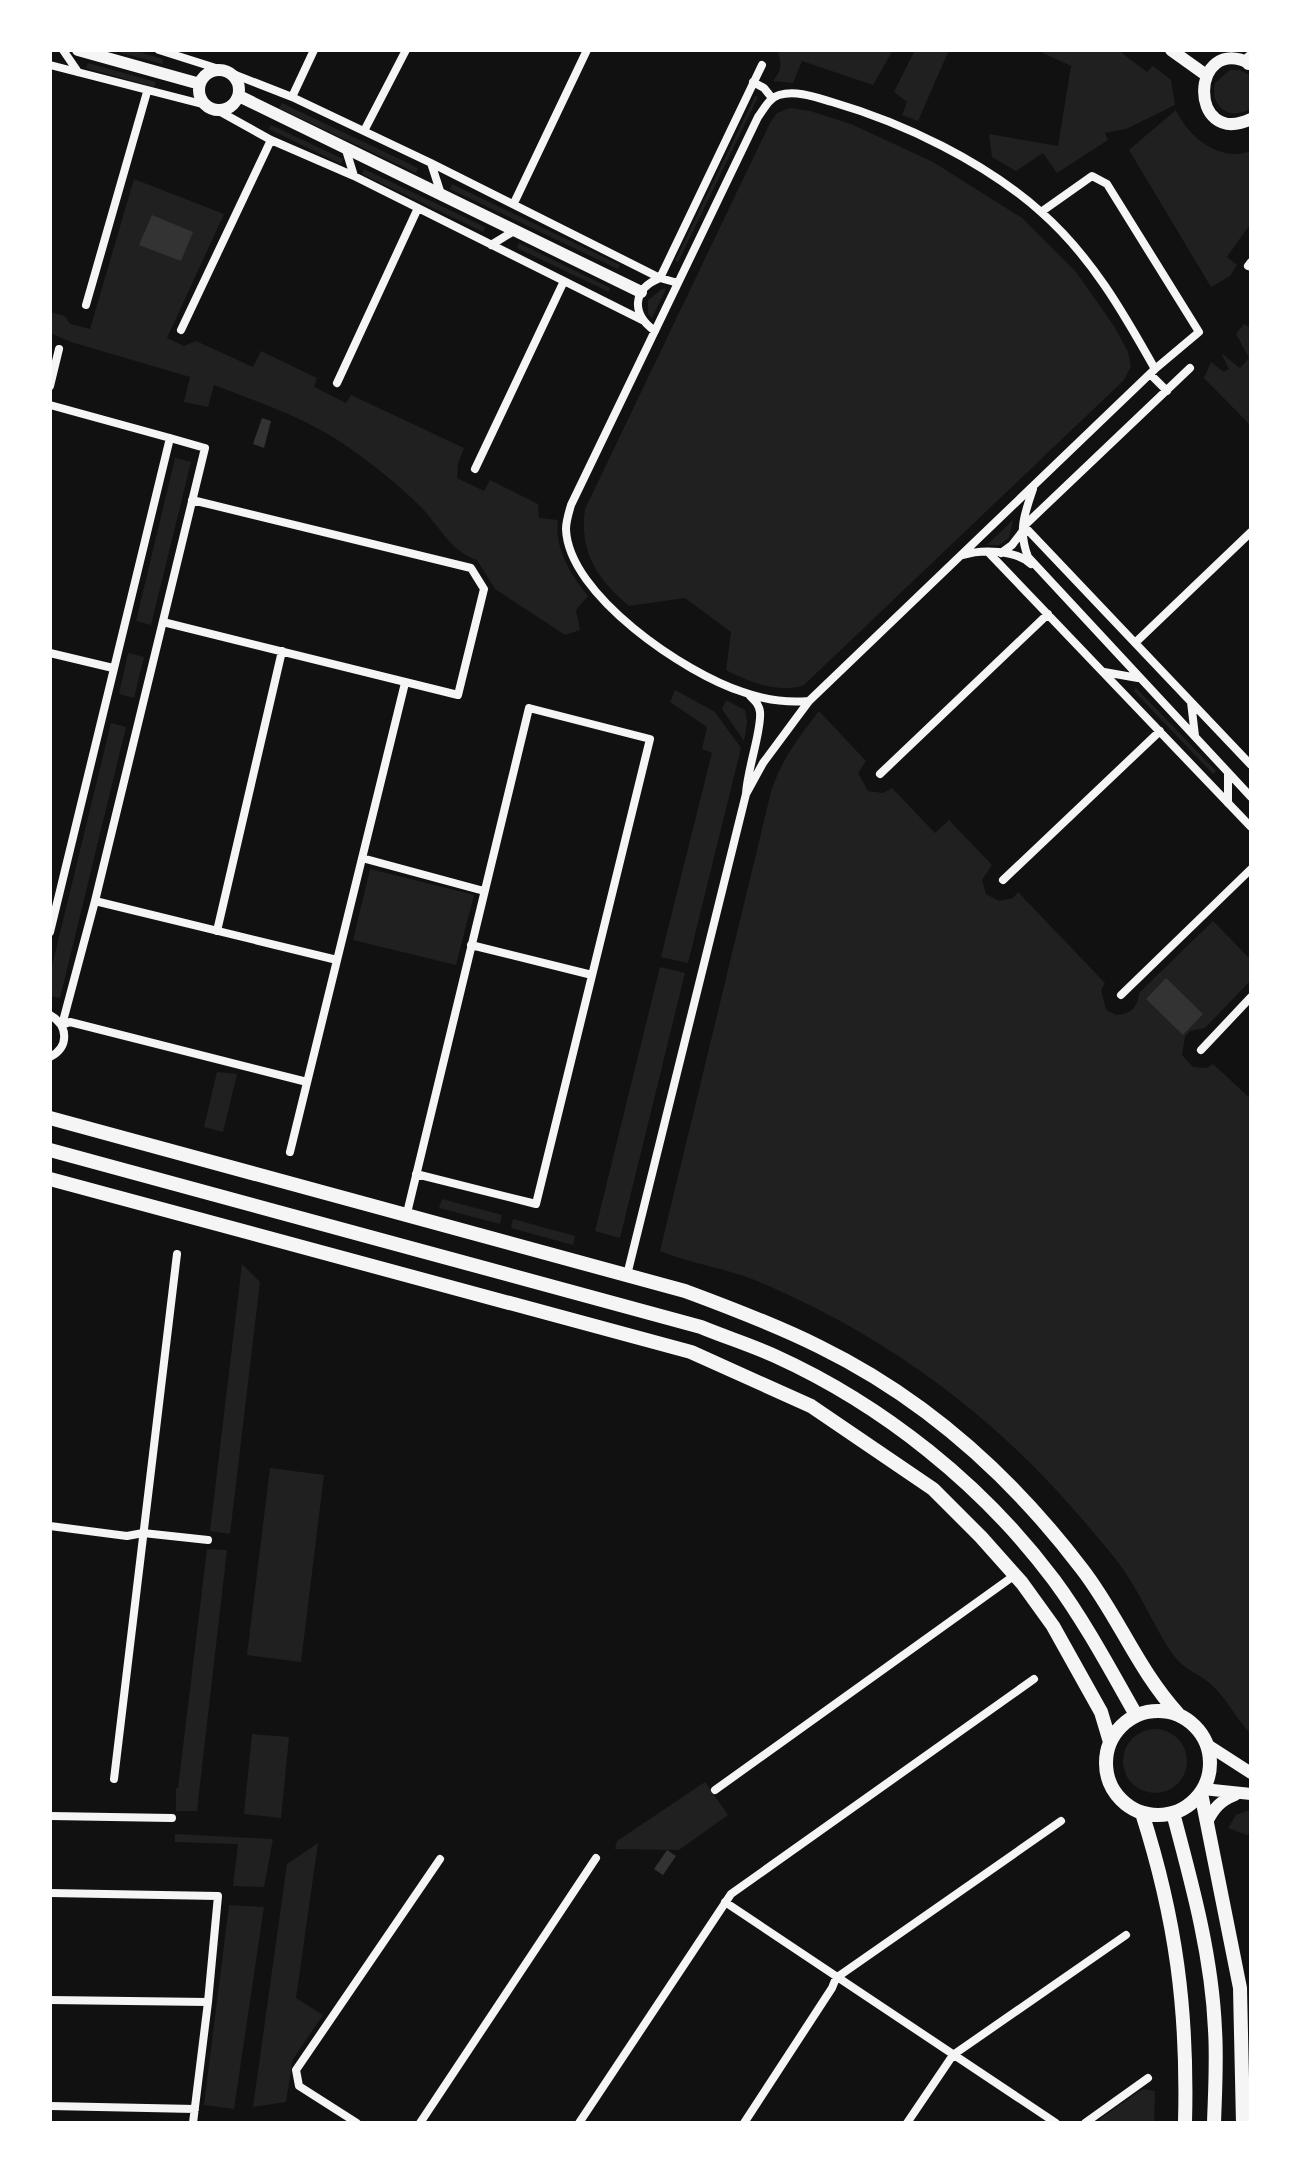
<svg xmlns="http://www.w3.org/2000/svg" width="1301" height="2173" font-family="'Nunito Sans',sans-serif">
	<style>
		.green { fill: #202020 }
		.water { fill: #333 }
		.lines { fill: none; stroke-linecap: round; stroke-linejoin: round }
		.minor { stroke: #f5f5f5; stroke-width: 8 }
		.tertiary { stroke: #f5f5f5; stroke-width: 12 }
		.secondary { stroke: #f5f5f5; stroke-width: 14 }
		.primary { stroke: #f5f5f5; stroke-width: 16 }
	</style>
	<rect width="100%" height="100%" fill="#111"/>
	<path class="green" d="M 111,50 L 132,50 L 163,59 L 162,64 Z
		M 777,50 L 893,50 L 873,85 L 802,61 L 793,83 L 773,81 C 782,70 782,63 777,50 Z
		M 915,50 L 949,50 L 918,121 L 902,115 L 907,102 L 894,92 Z
		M 1037,50 L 1118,50 L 1147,72 L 1153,66 L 1171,80 L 1175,105 L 1126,129 L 1105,133 L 1108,140 L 1057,173 L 1043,153 L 1016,171 L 992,157 L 989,134 L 1058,146 L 1071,66 Z
		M 88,63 L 156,82 L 154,87 L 86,68 Z
		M 1230,70 L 1240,70 L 1251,76 L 1251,108 C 1231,122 1209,107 1215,83 Z
		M 755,96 L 758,97 L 678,262 L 675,261 Z
		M 282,103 L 418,168 L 416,173 L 279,108 Z
		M 790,108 L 810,111 L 851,124 L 933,162 L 1022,218 L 1076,272 L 1114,326 L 1128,352 L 1131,366 L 1124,380 L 804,685 C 779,694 749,682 726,670 L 731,632 L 685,598 L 629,606 C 597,579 579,552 585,509 L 770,123 L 777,113 Z
		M 1176,110 C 1188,137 1220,163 1251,151 L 1251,223 L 1227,257 L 1237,265 L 1230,276 L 1211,287 L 1129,150 Z
		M 271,125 L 343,159 L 341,164 L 269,129 Z
		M 364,169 L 485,227 L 483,232 L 362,174 Z
		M 134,179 L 224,214 L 167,338 L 184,346 L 196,341 L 253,367 L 261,351 L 317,378 L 314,387 L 346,403 L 351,395 L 464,448 L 458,464 L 457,478 L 484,491 L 490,480 L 538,504 L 539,518 L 558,520 C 554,548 571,575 588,596 L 576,610 L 580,630 L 565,635 L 495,589 L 477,560 C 452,553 437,523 420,506 C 399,485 372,464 348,447 C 307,418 260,403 214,385 L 208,407 L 184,402 L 190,377 L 71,342 L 50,333 L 50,312 L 65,316 L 70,324 L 90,329 Z
		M 452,184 L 620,265 L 618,269 L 450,189 Z
		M 519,243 L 610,288 L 609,292 L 517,248 Z
		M 662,289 L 666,289 L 652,318 L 648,314 L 648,300 Z
		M 1244,324 L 1251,328 L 1251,426 L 1204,378 L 1211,362 L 1224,372 L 1229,369 L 1221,353 L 1240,368 L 1249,358 L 1236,334 Z
		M 175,458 L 191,462 L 151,625 L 136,621 Z
		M 1013,520 L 1009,538 L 999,545 L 987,545 Z
		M 128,653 L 144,657 L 134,698 L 119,694 Z
		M 1136,688 L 1216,771 L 1213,774 L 1134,691 Z
		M 675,690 L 715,712 L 741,748 L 688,963 L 661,957 L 712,753 L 702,749 L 707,727 L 670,702 Z
		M 726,700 L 745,710 L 747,722 L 744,741 L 722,709 Z
		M 819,711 L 866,761 L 858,773 L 868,791 L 883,793 L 892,788 L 935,833 L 949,820 L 992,865 L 982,880 L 986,894 L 999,901 L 1013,898 L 1018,892 L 1105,983 L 1101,990 L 1106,1010 L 1117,1015 C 1131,1014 1138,1007 1139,993 L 1213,921 L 1251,960 L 1251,980 L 1205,1028 L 1190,1031 L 1185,1037 L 1182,1055 L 1193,1067 L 1207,1068 L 1213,1064 L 1251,1099 L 1251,1734 C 1237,1720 1228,1701 1214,1687 C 1200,1673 1184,1671 1172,1653 C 1156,1630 1145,1603 1130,1580 C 1120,1563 1106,1547 1093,1532 C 1002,1421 890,1337 757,1281 C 726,1268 691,1264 660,1251 L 771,792 C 781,760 799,737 819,711 Z
		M 111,723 L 126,727 L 60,998 L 50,996 L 50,974 Z
		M 370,869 L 474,895 L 456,965 L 353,940 Z
		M 660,967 L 685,973 L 620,1238 L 595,1231 Z
		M 217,1072 L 237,1074 L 223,1132 L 204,1127 Z
		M 442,1199 L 502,1215 L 500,1224 L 439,1208 Z
		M 513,1219 L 575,1236 L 573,1245 L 511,1228 Z
		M 242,1264 L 260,1282 L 230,1534 L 210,1531 Z
		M 270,1468 L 324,1475 L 301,1662 L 247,1655 Z
		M 207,1549 L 227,1550 L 199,1793 L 197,1811 L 176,1811 L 176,1788 L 178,1788 Z
		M1123 1761a32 32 0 1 1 64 0a32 32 0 1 1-64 0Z
		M 252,1734 L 289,1737 L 281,1818 L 244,1814 Z
		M 705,1782 L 728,1815 L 679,1850 L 615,1849 L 617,1841 Z
		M 1250,1810 L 1251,1832 L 1247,1835 L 1228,1828 L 1236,1815 Z
		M 175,1834 L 273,1839 L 264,1887 L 233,1886 L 238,1844 L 175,1842 Z
		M 318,1843 L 296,1998 L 323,2015 L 293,2059 L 286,2102 L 253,2107 L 287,1864 Z
		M 229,1905 L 264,1907 L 234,2109 L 204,2105 Z
		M 1143,2089 L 1155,2091 L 1154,2123 L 1099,2123 L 1101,2118 Z"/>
	<path class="water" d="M 152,215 L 193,232 L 181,261 L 139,245 Z
		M 262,418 L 271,421 L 264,448 L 253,444 Z
		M 1166,978 L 1203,1014 L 1183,1035 L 1146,999 Z
		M 667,1850 L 676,1856 L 663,1875 L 654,1869 Z"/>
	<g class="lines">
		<path class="minor" d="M 63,50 L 78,72
			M 159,50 L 222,70
			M 50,65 L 206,105
			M 228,72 L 292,97 L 431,163 L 660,278 L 762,65
			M 753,82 L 764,88 L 772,98
			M 292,97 L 314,50
			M 217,110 L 271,140 L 354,176 L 644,321
			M 364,131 L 406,50
			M 346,150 L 354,176
			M 431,163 L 441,194
			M 514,203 L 587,50
			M 491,245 L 514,231
			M 1251,262 L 1248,266 L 1251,267
			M 86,305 L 147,92
			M 181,330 L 271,140
			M 655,331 C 631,314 632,289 660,278 L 678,283
			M 1190,368 L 1024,526 L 1251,765
			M 1150,374 L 1167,391
			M 337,383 L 418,208
			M 50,386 L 59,349
			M 50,405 L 170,438
			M 475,469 L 564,281
			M 1033,489 C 1024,515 1018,531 1028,557 L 1251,797
			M 989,553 L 1251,827
			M 1001,553 L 1012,545 L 1022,532
			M 963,555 C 982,549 1016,550 1031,564
			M 163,622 L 458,695 L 484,589 L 471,568 L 192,500
			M 1136,642 L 1251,532
			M 50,653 L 113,668
			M 1104,672 L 1138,678
			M 809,701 C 787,703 765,700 743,692 C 686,674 568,595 566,529 C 566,521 569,512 571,505 L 758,117 C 764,109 769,98 779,95 C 796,90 815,97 832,102 C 904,123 985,162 1041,212 C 1091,256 1123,312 1155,369
			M 1191,702 L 1195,736
			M 880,774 L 1048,614
			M 746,794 L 763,763 L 809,701 L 1155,369 L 1199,332 L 1107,184 L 1092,176 L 1041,212
			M 1228,803 L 1228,773
			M 362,858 L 484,891
			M 1003,880 L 1160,731
			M 95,901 L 337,960
			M 217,931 L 282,651
			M 50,932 L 170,438 L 205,448 L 95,901 L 62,1025
			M 471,945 L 592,975
			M 1121,995 L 1251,869
			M 50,1015 C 69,1026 69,1047 50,1057
			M 62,1025 L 70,1022 L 307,1082
			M 1201,1050 L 1251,997
			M 290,1152 L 405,683
			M 407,1213 L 529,708 L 650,739 L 536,1204 L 416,1174
			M 627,1275 L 746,794 C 747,770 762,730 760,712 C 759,704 755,701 750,696
			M 50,1526 L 127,1536 L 143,1533 L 208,1540
			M 114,1779 L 177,1254
			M 715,1790 L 1015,1575
			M 50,1816 L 172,1818
			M 50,1893 L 218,1896 L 208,2002 L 193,2123
			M 725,1902 L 1056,2123
			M 50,2000 L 208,2002
			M 50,2106 L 195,2109
			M 357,2123 L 299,2086 L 296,2070 L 440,1859
			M 420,2123 L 596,1858
			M 579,2123 L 731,1894 L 1034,1679
			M 744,2123 L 832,1988 L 836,1978 L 1061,1821
			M 907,2123 L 953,2055 L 1126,1935
			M 1085,2123 L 1148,2078"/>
		<path class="tertiary" d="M 78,50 L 200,84
			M 1171,50 L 1206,75
			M 1251,64 C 1190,32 1187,149 1251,119
			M199 90a20 20 0 1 1 40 0a20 20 0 1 1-40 0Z
			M 239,96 L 641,292
			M 1206,1744 L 1251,1773
			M 1203,1789 L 1251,1794
			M 1207,1822 C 1214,1808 1220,1801 1235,1795"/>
		<path class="secondary" d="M 50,1118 L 685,1291 C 731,1308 776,1325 820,1347 C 924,1398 1012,1477 1082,1569 C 1119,1617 1137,1669 1179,1715
			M 50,1150 L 701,1327 C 725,1337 751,1345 775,1356 C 883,1405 983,1485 1054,1580 C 1085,1622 1110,1669 1136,1715
			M 50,1179 L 691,1352 L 811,1406 L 933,1489 L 981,1537 L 1022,1583 L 1053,1626 L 1101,1712 L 1110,1742
			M1106 1763a52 52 0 1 1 104 0a52 52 0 1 1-104 0Z
			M 1201,1793 L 1240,1988 L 1243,2123
			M 1142,1813 C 1176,1919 1188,2011 1185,2123
			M 1173,1813 C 1192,1884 1212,1956 1215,2030 C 1217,2061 1215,2092 1214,2123"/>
		<path class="primary" d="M 1249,62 L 1251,59"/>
	</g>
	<rect width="1301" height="2173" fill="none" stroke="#ffffff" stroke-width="104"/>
</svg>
